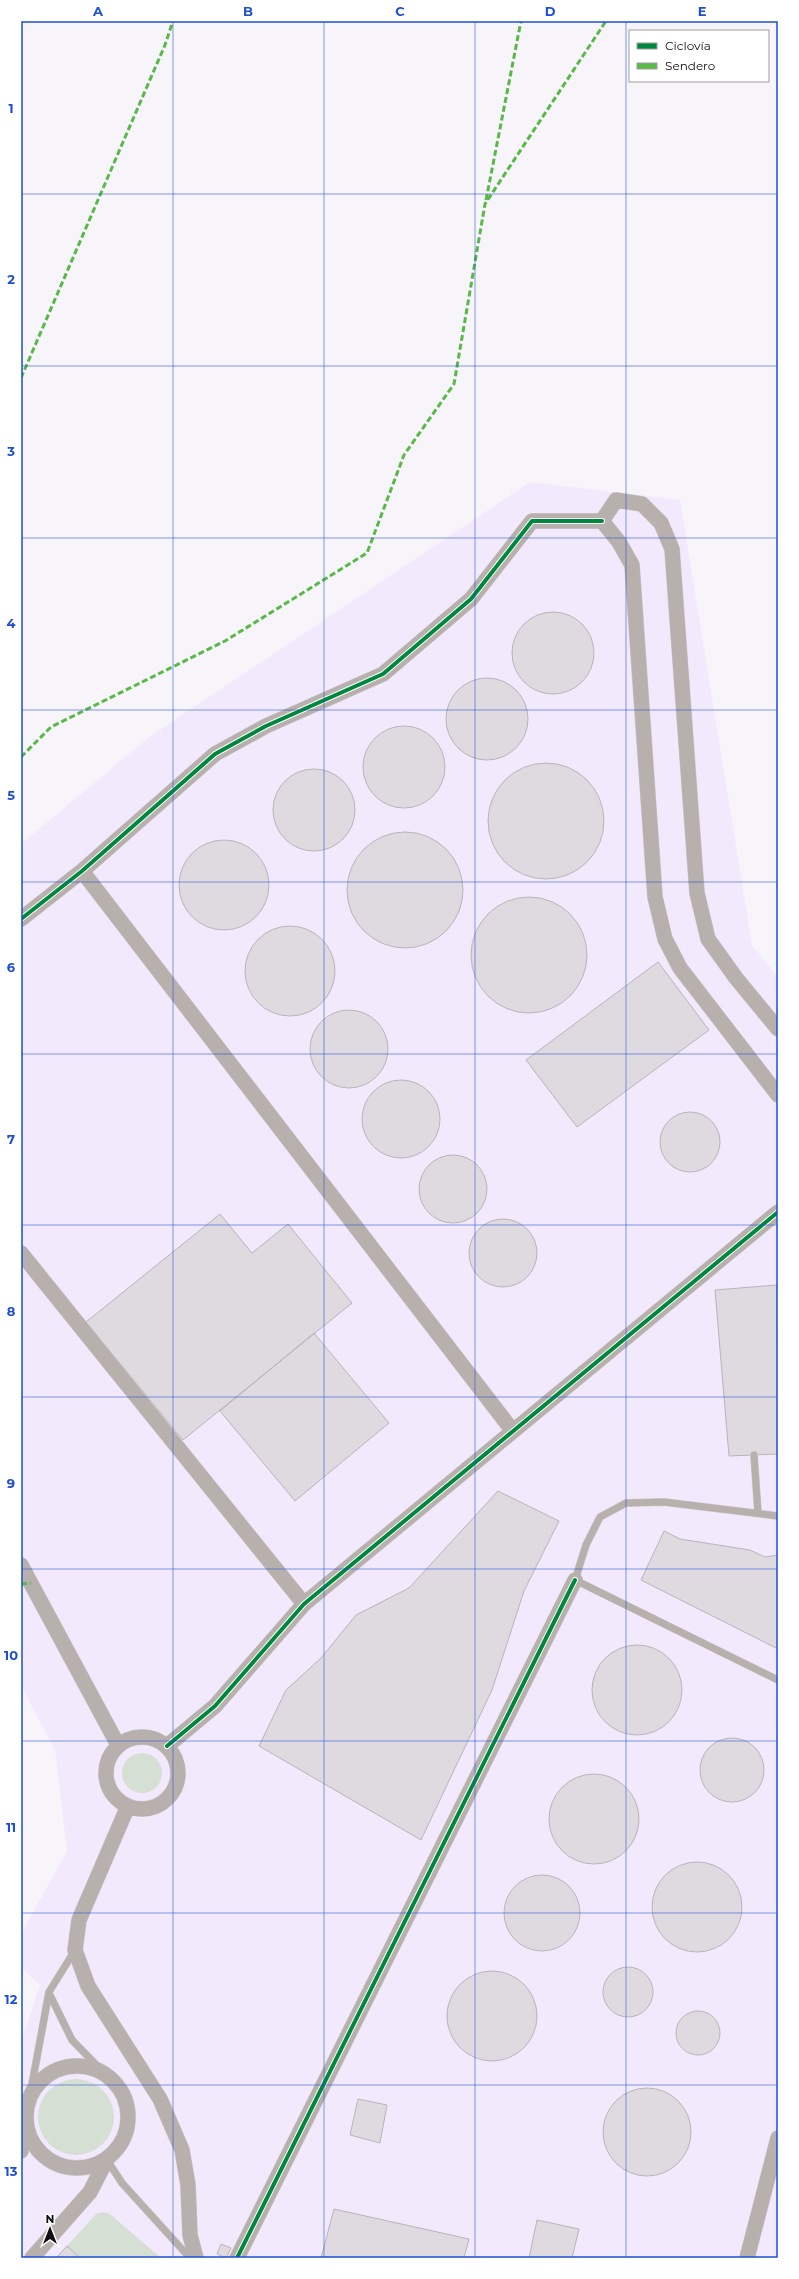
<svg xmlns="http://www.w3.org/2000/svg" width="799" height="2279" font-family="Montserrat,sans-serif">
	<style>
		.built { fill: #f2eafc }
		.green { fill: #d5dfd3 }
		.building { fill: #dfdadf; stroke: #b8b4b9 }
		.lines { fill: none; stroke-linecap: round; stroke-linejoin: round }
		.lane-casing { stroke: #d2d0d4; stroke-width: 8 }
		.street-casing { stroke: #d2d0d4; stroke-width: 16 }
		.lane { stroke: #b8b0ac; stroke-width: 7 }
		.street { stroke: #b8b0ac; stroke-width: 15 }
		.quiet { stroke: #58b947; stroke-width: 3; stroke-dasharray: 6 3; stroke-linecap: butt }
		.cycleway-casing { stroke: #fff; stroke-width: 6 }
		.cycleway { stroke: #00873e; stroke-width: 4 }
		.grid { fill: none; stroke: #1d4ed8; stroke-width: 1; stroke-opacity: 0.55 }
		.neatline { fill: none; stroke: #1d4ed8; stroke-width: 1.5 }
		.grid-label { font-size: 13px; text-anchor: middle; font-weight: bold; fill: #1d4ed8 }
	</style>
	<rect width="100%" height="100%" fill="#f7f4fa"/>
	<path class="built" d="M 530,482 L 680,500 L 752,945 L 778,977 L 778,2258 L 21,2258 L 21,2035 L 23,2036 L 40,1985 L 21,1968 L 21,1934 L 67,1851 L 55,1750 L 21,1686 L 21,844 L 148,738 Z"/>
	<path class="green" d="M122 1773a20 20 0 1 1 40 0a20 20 0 1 1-40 0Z
		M38 2117a38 38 0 1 1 76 0a38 38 0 1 1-76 0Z
		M 103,2212 L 110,2214 L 161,2258 L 80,2258 L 67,2246 L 96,2214 Z"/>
	<path class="building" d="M512 653a41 41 0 1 1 82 0a41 41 0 1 1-82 0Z
		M446 719a41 41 0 1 1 82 0a41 41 0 1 1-82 0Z
		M363 767a41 41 0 1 1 82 0a41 41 0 1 1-82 0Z
		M488 821a58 58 0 1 1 116 0a58 58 0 1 1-116 0Z
		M273 810a41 41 0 1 1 82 0a41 41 0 1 1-82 0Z
		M347 890a58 58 0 1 1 116 0a58 58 0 1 1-116 0Z
		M179 885a45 45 0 1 1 90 0a45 45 0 1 1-90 0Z
		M471 955a58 58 0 1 1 116 0a58 58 0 1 1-116 0Z
		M245 971a45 45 0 1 1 90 0a45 45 0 1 1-90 0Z
		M 658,962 L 709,1030 L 577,1127 L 526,1060 Z
		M310 1049a39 39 0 1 1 78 0a39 39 0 1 1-78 0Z
		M362 1119a39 39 0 1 1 78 0a39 39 0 1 1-78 0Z
		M660 1142a30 30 0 1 1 60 0a30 30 0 1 1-60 0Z
		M419 1189a34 34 0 1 1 68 0a34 34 0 1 1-68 0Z
		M 220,1214 L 252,1253 L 288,1224 L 352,1303 L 183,1440 L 86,1322 Z
		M469 1253a34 34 0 1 1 68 0a34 34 0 1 1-68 0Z
		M 777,1285 L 778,1454 L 729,1456 L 715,1290 Z
		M 314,1333 L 389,1423 L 295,1501 L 220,1411 Z
		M 498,1491 L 559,1521 L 524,1591 L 492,1690 L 421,1840 L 259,1746 L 286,1690 L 321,1658 L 356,1615 L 409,1588 Z
		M 664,1531 L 680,1539 L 750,1550 L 765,1557 L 778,1555 L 778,1649 L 641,1580 Z
		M592 1690a45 45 0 1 1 90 0a45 45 0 1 1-90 0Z
		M700 1770a32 32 0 1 1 64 0a32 32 0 1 1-64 0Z
		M549 1819a45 45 0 1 1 90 0a45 45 0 1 1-90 0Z
		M652 1907a45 45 0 1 1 90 0a45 45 0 1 1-90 0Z
		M504 1913a38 38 0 1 1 76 0a38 38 0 1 1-76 0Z
		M603 1992a25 25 0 1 1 50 0a25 25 0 1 1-50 0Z
		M447 2016a45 45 0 1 1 90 0a45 45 0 1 1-90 0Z
		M676 2033a22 22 0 1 1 44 0a22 22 0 1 1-44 0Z
		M603 2132a44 44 0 1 1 88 0a44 44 0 1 1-88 0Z
		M 358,2099 L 387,2105 L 380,2143 L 350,2135 Z
		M 334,2209 L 469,2239 L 464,2258 L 321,2258 Z
		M 537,2220 L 579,2229 L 572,2258 L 529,2258 Z
		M 221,2244 L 231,2248 L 226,2258 L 217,2254 Z
		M 67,2246 L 80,2258 L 56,2258 Z"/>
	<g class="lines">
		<g class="lane-casing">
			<path id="lane" d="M 754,1455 L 758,1513
				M 778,1516 L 664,1502 L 626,1503 L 600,1517 L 586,1545 L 575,1580 L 778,1680
				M 49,1993 L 72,2040 L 105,2074
				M 30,2095 L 49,1992 L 75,1950
				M 107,2160 L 122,2183 L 190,2258"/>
		</g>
		<g class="street-casing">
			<path id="street" d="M 602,521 L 619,542 L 632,565 L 655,897 L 665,939 L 680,968 L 778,1095
				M 602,521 L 616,500 L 642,504 L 661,523 L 672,549 L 697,893 L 708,939 L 736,978 L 778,1029
				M 82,871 L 512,1430
				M 21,919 L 82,871 L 215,754 L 266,726 L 383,674 L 471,599 L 532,521 L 602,521
				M 21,1253 L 304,1604
				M 21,1565 L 118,1745
				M106 1773a36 36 0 1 1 72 0a36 36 0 1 1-72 0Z
				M 167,1746 L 215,1706 L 304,1604 L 778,1212
				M 128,1806 L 79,1920 L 75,1950 L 88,1986 L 160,2099 L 182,2150 L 188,2185 L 190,2235 L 196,2258
				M26 2117a51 51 0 1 1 102 0a51 51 0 1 1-102 0Z
				M 21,2151 L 24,2124
				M 32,2258 L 90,2192 L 107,2159
				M 237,2258 L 575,1580
				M 747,2258 L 778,2138"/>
		</g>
		<use href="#lane" class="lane"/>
		<use href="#street" class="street"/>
		<path class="quiet" d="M 486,200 L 521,21
			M 21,378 L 165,45 L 173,21
			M 21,757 L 51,727 L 225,641 L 367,553 L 404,455 L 454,384 L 485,204 L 606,21
			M 21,1584 L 31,1583"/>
		<g class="cycleway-casing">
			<path id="cycleway" d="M 21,919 L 82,871 L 215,754 L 266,726 L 383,674 L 471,599 L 532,521 L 602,521
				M 167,1746 L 215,1706 L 304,1604 L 778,1212
				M 237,2258 L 575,1580"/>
		</g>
		<use href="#cycleway" class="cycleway"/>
	</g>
	<path class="grid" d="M 173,21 L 173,2258M 324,21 L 324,2258M 475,21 L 475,2258M 626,21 L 626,2258M 21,194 L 778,194M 21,366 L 778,366M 21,538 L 778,538M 21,710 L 778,710M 21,882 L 778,882M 21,1054 L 778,1054M 21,1225 L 778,1225M 21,1397 L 778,1397M 21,1569 L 778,1569M 21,1741 L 778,1741M 21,1913 L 778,1913M 21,2085 L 778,2085"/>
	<rect width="799" height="2279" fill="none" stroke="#ffffff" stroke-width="44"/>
	<rect x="629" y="30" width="140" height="52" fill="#ffffff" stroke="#9f9ea1"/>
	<rect x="637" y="43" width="20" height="6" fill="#00873e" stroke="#9f9ea1"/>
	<text x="665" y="50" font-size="12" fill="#100d14">Ciclovía</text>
	<rect x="637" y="63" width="20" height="6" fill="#58b947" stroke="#9f9ea1"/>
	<text x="665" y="70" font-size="12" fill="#100d14">Sendero</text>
	<g transform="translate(50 2229)" stroke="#ffffff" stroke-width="3" paint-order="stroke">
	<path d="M0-3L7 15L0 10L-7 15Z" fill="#100d14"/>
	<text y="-6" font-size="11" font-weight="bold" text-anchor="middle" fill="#100d14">N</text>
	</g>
	<rect x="22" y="22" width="755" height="2235" class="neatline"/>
	<g class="grid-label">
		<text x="98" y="16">A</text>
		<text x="248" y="16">B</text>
		<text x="400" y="16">C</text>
		<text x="550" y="16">D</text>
		<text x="702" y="16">E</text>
		<text x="11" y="113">1</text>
		<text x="11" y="284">2</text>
		<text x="11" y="456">3</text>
		<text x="11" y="628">4</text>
		<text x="11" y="800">5</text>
		<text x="11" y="972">6</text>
		<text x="11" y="1144">7</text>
		<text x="11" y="1316">8</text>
		<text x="11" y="1488">9</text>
		<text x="11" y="1660">10</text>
		<text x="11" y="1832">11</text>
		<text x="11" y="2004">12</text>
		<text x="11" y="2176">13</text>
	</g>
</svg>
